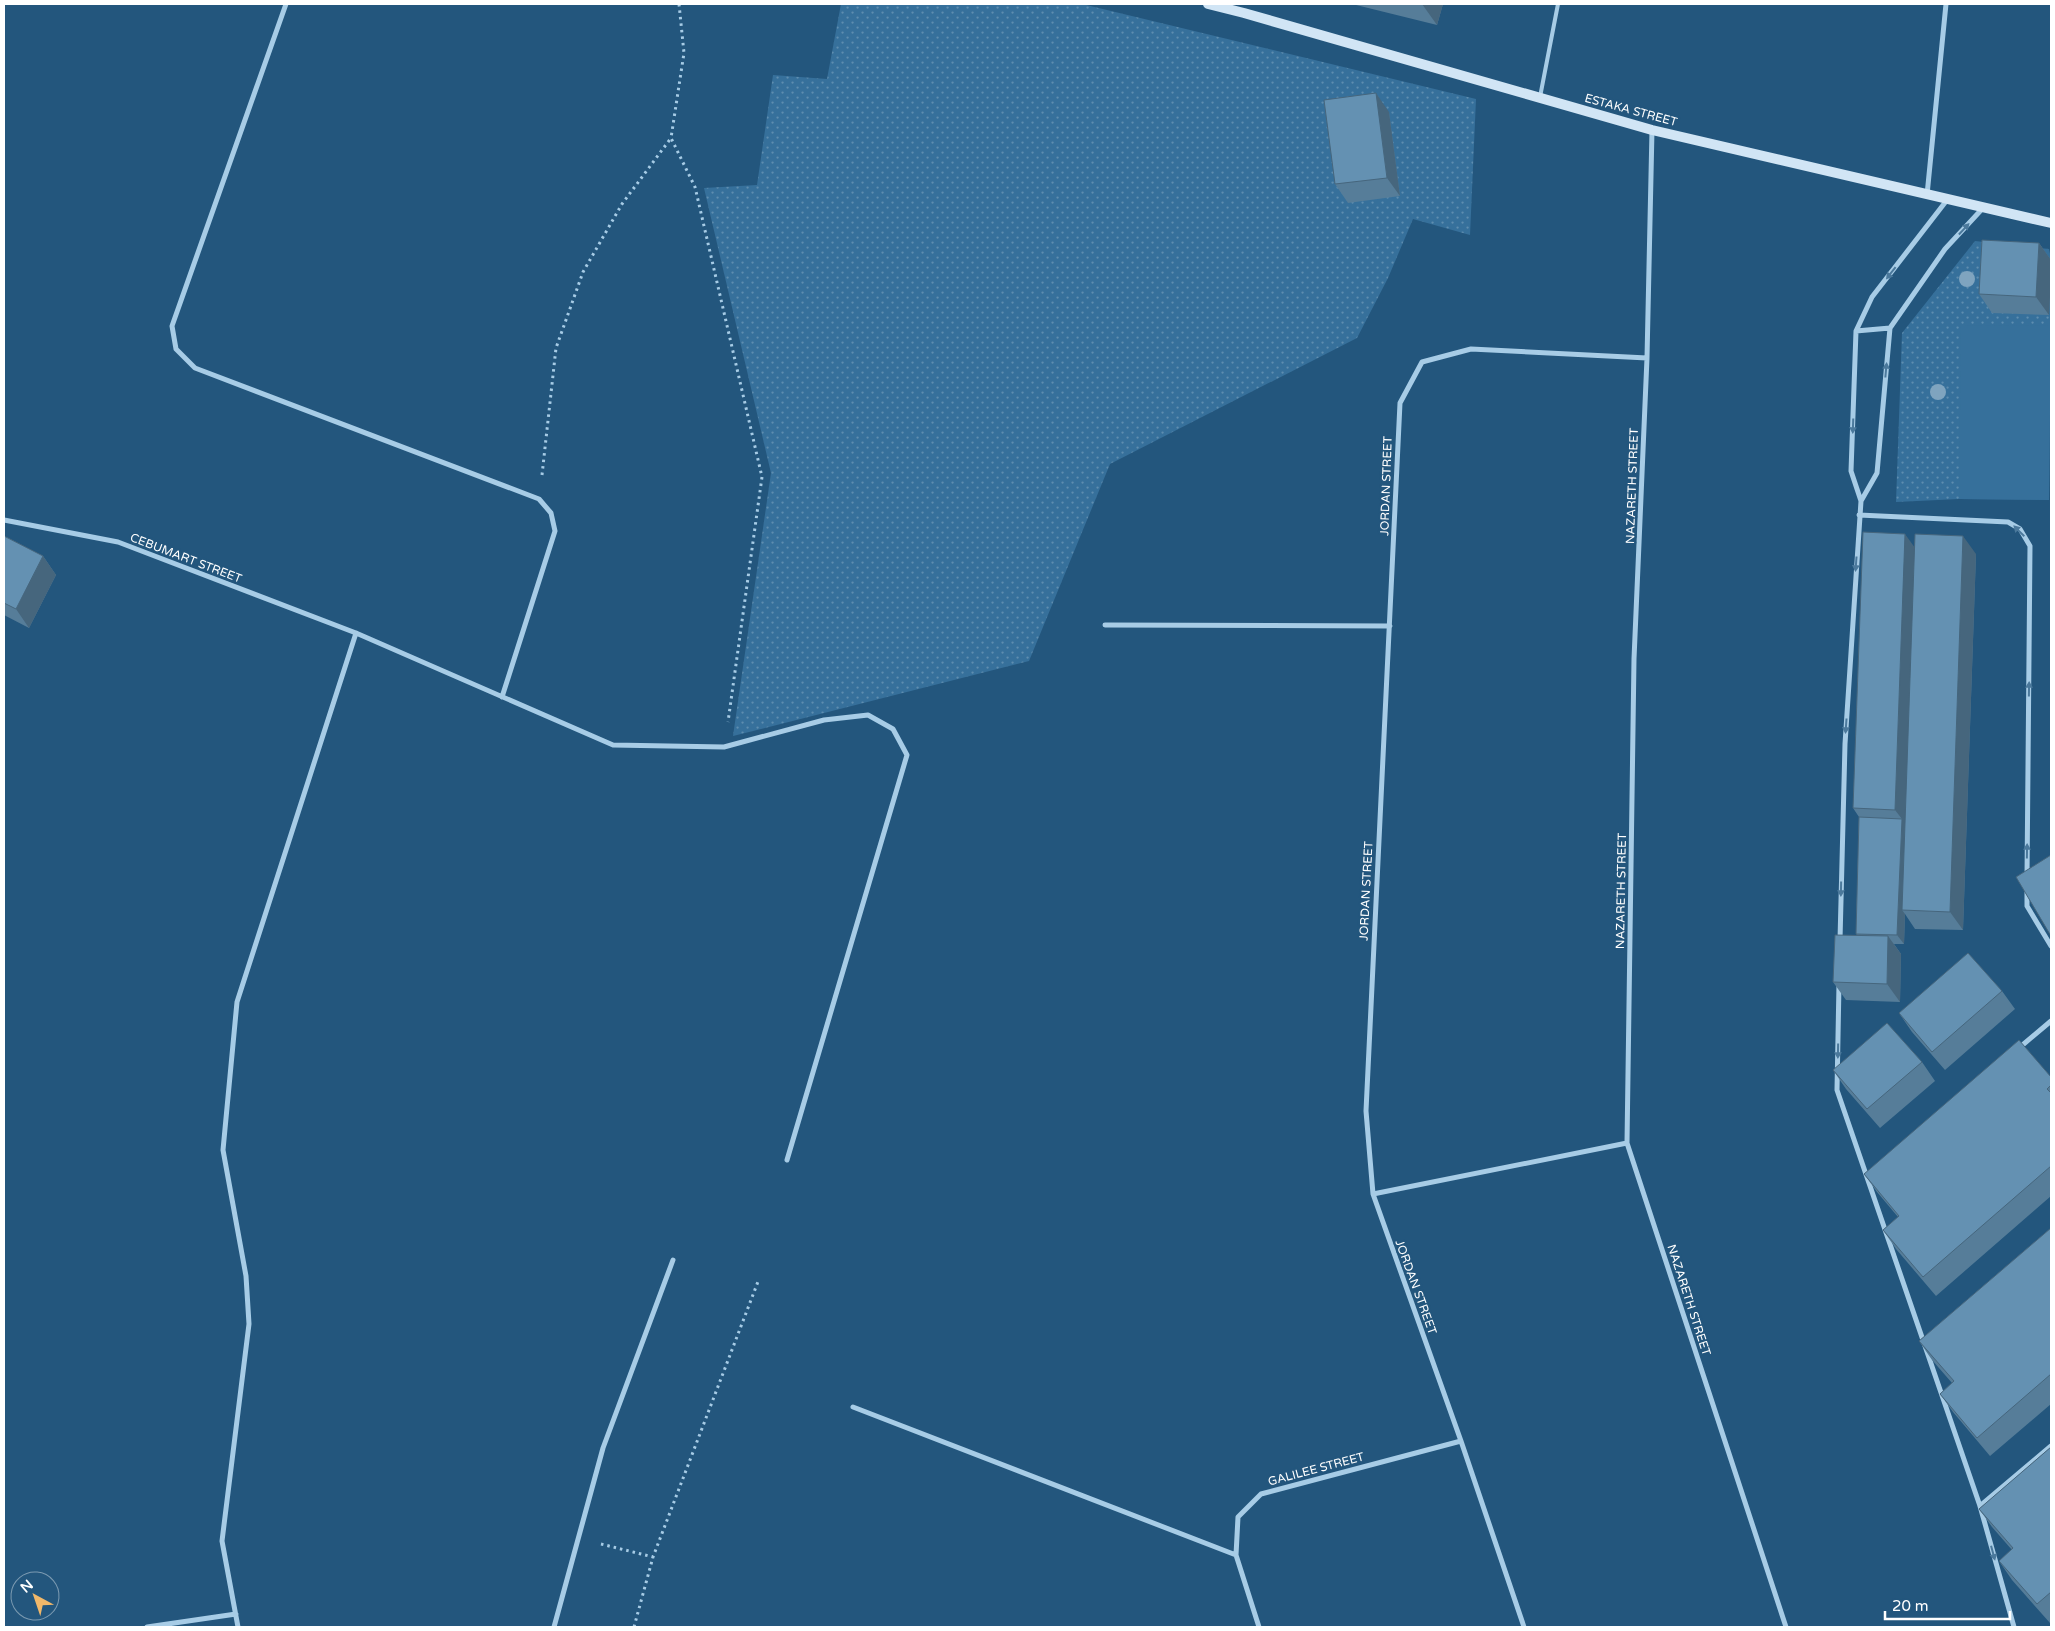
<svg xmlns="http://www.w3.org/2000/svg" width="2055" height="1631" font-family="'Varela Round',sans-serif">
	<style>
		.grass { fill: url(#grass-dots) }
		.garden { fill: #36709b }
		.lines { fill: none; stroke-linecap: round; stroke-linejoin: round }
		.path { stroke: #a7cce6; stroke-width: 3; stroke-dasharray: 2.5 4; stroke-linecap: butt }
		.lane { stroke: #a7cce6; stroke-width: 4 }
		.street { stroke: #a7cce6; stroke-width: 5 }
		.secondary { stroke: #d1e5f5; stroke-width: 10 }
		.tree { fill: #7fa4bf }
		.wall { fill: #567d99 }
		.shaded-wall { fill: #46667d }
		.building { fill: #6491b2; stroke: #46667d }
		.oneway { fill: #4b799c }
		.labels { text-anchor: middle; stroke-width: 4.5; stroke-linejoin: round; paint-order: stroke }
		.street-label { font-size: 12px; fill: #fff; stroke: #23567d }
	</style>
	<defs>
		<pattern id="grass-dots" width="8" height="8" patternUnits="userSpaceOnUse" patternTransform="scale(1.25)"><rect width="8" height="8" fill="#36709b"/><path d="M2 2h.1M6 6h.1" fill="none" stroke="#5e8daf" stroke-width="1.8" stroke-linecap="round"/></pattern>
	</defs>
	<rect width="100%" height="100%" fill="#23567d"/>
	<path class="grass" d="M 841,4 L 1082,4 L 1476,99 L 1470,235 L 1413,219 L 1388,278 L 1357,338 L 1110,464 L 1029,661 L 733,736 L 771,473 L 704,188 L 757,185 L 773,75 L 827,79 Z
		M 1975,241 L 2049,249 L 2051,258 L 2049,500 L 1959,499 L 1896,502 L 1902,333 Z"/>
	<path class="garden" d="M 1961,325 L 2051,326 L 2049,500 L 1959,499 Z"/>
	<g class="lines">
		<path class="path" d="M 679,4 L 684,53 L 671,138 L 695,187 L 762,477 L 728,722
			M 542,475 L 556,348 L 583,272 L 622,204 L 671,138
			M 601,1544 L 653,1557
			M 634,1627 L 653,1557 L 759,1279"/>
		<path class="lane" d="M 1540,97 L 1558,4"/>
		<path class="street" d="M 286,4 L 172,326 L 176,349 L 195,368 L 539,499 L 551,513 L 555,531 L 502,697
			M 1652,130 L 1647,358 L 1634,659 L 1627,1143 L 1786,1627
			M 1927,195 L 1946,4
			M 1856,331 L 1890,328
			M 1861,501 L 1877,473 L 1890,328 L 1945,249 L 1983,208
			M 1859,515 L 2008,522 L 2020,529 L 2030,546 L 2027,877
			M 4,520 L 118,542 L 356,633 L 613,745 L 724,747 L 824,720 L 868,715 L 893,729 L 907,755 L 787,1160
			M 1105,625 L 1390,626
			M 2027,891 L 2027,906 L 2051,946
			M 1840,940 L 1845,744 L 1861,501 L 1851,471 L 1856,331 L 1872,297 L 1947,200
			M 1839,984 L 1837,1090 L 1980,1506 L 2014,1627
			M 2019,1048 L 2051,1021
			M 1373,1194 L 1627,1143
			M 853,1407 L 1236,1555
			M 1980,1506 L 2051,1446
			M 147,1627 L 236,1614
			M 238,1627 L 222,1541 L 249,1324 L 246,1276 L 223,1150 L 237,1002 L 356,633
			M 554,1627 L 603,1448 L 673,1260
			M 1259,1627 L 1236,1555 L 1238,1517 L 1261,1494 L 1461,1441
			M 1524,1627 L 1461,1441 L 1373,1194 L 1366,1111 L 1400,403 L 1422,362 L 1471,349 L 1647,358"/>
		<path class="secondary" d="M 1208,4 L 1244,13 L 1652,130 L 2051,223"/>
	</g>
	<g class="tree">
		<circle cx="1967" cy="279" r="8"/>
		<circle cx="1938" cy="392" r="8"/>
	</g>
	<path class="wall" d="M 1352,4 L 1443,4 L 1437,25 Z
		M 1389,112 L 1400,196 L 1348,203 L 1335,184 Z
		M 2039,243 L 2051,260 L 2051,278 L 2049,315 L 1992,313 L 1979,294 Z
		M 4,536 L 43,556 L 56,575 L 29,628 L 4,615 Z
		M 1915,548 L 1976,554 L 1963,930 L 1915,929 L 1905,914 L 1904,944 L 1894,944 L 1901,954 L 1900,1002 L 1846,1000 L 1833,982 L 1857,935 L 1856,934 L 1859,817 L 1853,808 Z
		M 2002,991 L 2015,1009 L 1945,1070 L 1912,1032 L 1899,1013 Z
		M 1922,1062 L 1935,1081 L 1880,1128 L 1846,1089 L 1833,1070 Z
		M 2051,1077 L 2051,1196 L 1936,1296 L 1896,1249 L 1883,1230 L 1898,1217 L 1877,1192 L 1864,1174 Z
		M 2051,1228 L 2051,1404 L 1990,1456 L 1953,1412 L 1940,1394 L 1952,1383 L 1932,1360 L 1919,1341 Z
		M 2051,1447 L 2051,1622 L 2050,1623 L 2012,1580 L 1999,1561 L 2012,1550 L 1992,1527 L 1979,1509 Z"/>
	<path class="shaded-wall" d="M 1422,4 L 1443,4 L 1437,25 Z
		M 1376,93 L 1389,112 L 1400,196 L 1387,178 Z
		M 2039,243 L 2051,260 L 2051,278 L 2049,315 L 2036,297 Z
		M 1905,534 L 1918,552 L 1902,910 L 1905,914 L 1904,944 L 1897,935 L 1902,819 L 1895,810 Z
		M 1963,536 L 1976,554 L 1963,930 L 1950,912 Z
		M 43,556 L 56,575 L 29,628 L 16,609 Z
		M 1888,936 L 1901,954 L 1900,1002 L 1887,984 Z"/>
	<path class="building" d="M 1376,93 L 1387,178 L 1335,184 L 1324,100 Z
		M 1982,240 L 2039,243 L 2036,297 L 1979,294 Z
		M 1863,532 L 1905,534 L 1895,810 L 1853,808 Z
		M 1915,534 L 1963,536 L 1950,912 L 1902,910 Z
		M 4,536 L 43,556 L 16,609 L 4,603 Z
		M 1859,817 L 1902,819 L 1897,935 L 1856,934 Z
		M 2051,855 L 2051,936 L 2016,877 Z
		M 1835,935 L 1888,936 L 1887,984 L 1833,982 Z
		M 1968,953 L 2002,991 L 1932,1052 L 1899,1013 Z
		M 1887,1023 L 1922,1062 L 1867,1109 L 1833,1070 Z
		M 2019,1040 L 2051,1077 L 2051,1085 L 2047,1089 L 2051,1093 L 2051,1166 L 1923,1277 L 1883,1230 L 1899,1216 L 1864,1174 Z
		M 2051,1228 L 2051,1374 L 1977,1438 L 1940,1394 L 1954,1381 L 1919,1341 Z
		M 2051,1447 L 2051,1592 L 2037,1604 L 1999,1561 L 2013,1548 L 1979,1509 Z"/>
	<defs><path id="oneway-solid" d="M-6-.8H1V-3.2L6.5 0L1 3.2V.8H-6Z" transform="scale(1.25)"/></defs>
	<g class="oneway">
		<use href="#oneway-solid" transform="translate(1964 229) rotate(-47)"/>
		<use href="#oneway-solid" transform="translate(1891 273) rotate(128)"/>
		<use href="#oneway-solid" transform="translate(1886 370) rotate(-85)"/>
		<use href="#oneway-solid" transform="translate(1853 426) rotate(92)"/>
		<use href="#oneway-solid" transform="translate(2019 531) rotate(-135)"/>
		<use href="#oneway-solid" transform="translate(1856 564) rotate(94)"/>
		<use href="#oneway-solid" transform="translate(2029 689) rotate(-89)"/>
		<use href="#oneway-solid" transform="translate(1846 726) rotate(94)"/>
		<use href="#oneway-solid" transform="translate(2027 851) rotate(-89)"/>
		<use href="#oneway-solid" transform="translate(1841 889) rotate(91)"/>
		<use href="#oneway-solid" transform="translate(1838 1051) rotate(91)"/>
		<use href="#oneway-solid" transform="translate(1993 1553) rotate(75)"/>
	</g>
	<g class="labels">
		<g class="street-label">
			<text transform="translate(1631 110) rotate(15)" y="4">ESTAKA STREET</text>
			<text transform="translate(1386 486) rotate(-88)" y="4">JORDAN STREET</text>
			<text transform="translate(1632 486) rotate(-88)" y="4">NAZARETH STREET</text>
			<text transform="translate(186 558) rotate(21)" y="4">CEBUMART STREET</text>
			<text transform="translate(1366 891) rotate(-87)" y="4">JORDAN STREET</text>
			<text transform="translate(1621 891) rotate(-89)" y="4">NAZARETH STREET</text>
			<text transform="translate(1416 1287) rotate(70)" y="4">JORDAN STREET</text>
			<text transform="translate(1689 1300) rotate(72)" y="4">NAZARETH STREET</text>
			<text transform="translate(1316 1469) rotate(-15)" y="4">GALILEE STREET</text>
		</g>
	</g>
	<rect width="2055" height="1631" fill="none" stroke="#ffffff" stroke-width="10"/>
	<g transform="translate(35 1596) rotate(320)"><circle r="24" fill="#23567d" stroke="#7b9ab1"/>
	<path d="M0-4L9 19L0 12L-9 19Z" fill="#f1b86a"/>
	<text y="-8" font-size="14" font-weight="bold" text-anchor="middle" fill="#ffffff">N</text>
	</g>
	<path d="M1885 1611v8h125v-8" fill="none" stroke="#ffffff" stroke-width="2.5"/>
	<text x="1892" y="1611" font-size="15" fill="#ffffff" stroke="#23567d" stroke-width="4" paint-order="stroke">20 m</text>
</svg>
